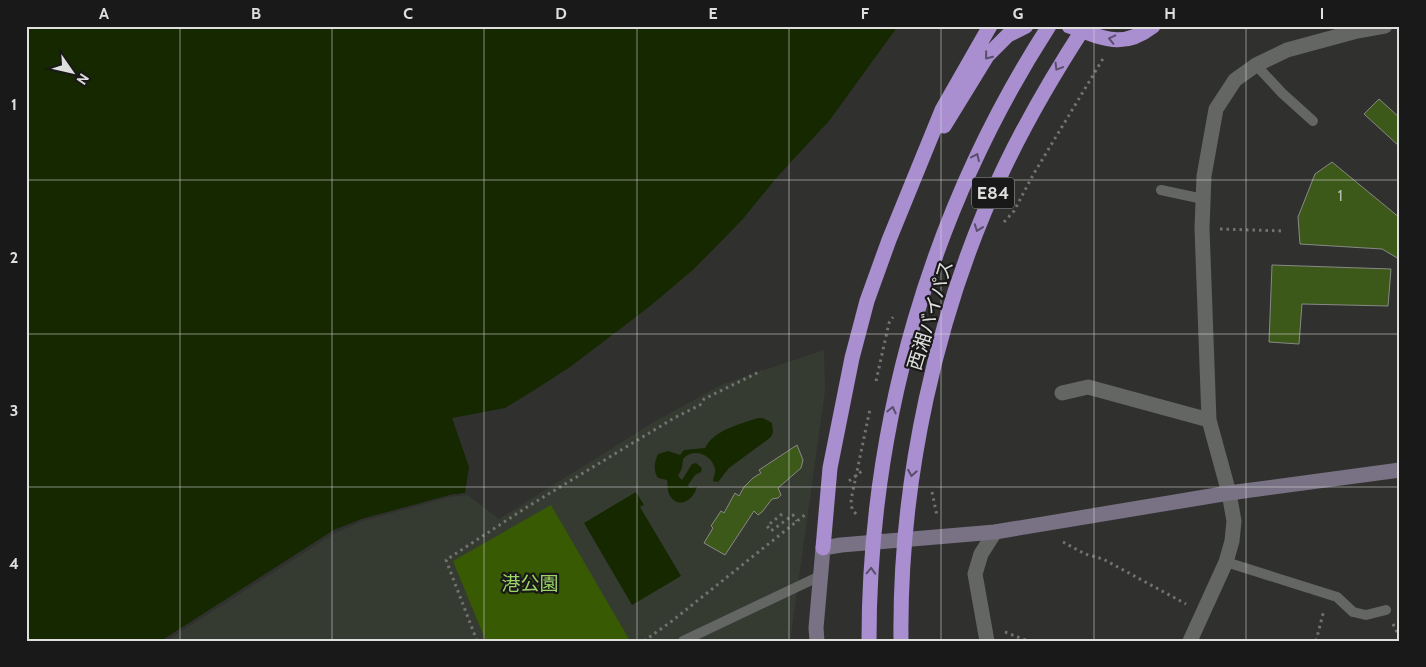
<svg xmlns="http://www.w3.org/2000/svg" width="1426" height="667" font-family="Cabin,'Noto Sans JP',sans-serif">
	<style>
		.built { fill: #363b32 }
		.green { fill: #385a02 }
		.water { fill: #152800 }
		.pier { fill: #30312e }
		.building { fill: #3d591a; stroke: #888986 }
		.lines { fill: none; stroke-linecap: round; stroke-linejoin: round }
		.path { stroke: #727370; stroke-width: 3; stroke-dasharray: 2.5 4; stroke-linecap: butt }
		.lane { stroke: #646663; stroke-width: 10 }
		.street { stroke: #646663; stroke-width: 15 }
		.secondary { stroke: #797284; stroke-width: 15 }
		.highway { stroke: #a98ed0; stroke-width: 15 }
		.oneway { stroke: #594e6b }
		.grid { fill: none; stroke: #dfe0de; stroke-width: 1; stroke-opacity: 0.55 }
		.labels { text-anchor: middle; stroke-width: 4.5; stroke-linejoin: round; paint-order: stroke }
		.number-label { font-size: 16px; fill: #b6bead }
		.shield { fill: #181918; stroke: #a3a4a3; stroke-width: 1 }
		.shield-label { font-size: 18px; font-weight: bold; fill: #dfe0de }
		.street-label { font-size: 19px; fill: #dfe0de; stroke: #181918 }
		.park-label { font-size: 19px; fill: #9ed366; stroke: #181918 }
		.neatline { fill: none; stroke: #dfe0de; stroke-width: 2 }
		.grid-label { font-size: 16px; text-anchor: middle; font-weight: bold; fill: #dfe0de }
	</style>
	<rect width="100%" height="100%" fill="#30312e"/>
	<path class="built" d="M 824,350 L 825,391 L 790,641 L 161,641 L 334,530 L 362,519 L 465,493 L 499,519 L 654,422 L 723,384 Z"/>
	<path class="green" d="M 551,505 L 630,641 L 486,641 L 453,561 Z"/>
	<path class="water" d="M 26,26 L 898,26 L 829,121 L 778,176 L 742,220 L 694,269 L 649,307 L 570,367 L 536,389 L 505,408 L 452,418 L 469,467 L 465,493 L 450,495 L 362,519 L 334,530 L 161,641 L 26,641 Z
		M 758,418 L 763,418 L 772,423 L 773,432 L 771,437 L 729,468 L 718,482 L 713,481 C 713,477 716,473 715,469 C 712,454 693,447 683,459 L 682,468 L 678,476 L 682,480 L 692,464 L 696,463 L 702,468 L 701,472 L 695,475 L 688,485 L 690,488 L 697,486 C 695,499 679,510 670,496 C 667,491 668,485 667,480 L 658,478 C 653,470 654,463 658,454 L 668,451 L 680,455 L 684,450 L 705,448 C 714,430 740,424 758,418 Z
		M 636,492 L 644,505 L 640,507 L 681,576 L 632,605 L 584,523 Z"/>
	<path class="pier" d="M 465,493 L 467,495 L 450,497 L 363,521 L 335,533 L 166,641 L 161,641 L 334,530 L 362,519 L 450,495 Z"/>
	<path class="building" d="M 1379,99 L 1400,118 L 1400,147 L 1364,114 Z
		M 1332,162 L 1400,218 L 1399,259 L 1382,249 L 1300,244 L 1298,217 L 1315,174 Z
		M 1272,265 L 1391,269 L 1388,306 L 1302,304 L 1299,344 L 1269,342 Z
		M 797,445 L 803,460 L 801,468 L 778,488 L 781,495 L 778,498 L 772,499 L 762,512 L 758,515 L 754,511 L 725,555 L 704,543 L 713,528 L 711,526 L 721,511 L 724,513 L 735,493 L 739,496 L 744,487 L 753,478 L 761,473 L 759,470 Z"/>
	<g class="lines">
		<path class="path" d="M 1004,222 L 1014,211 L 1033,175 L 1104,57
			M 1220,229 L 1284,231
			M 876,381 L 889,323 L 893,317
			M 849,481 L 862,471
			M 932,492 L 937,516
			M 782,514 L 767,526 L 771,531 L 793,515 L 797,521
			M 856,514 L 852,509 L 851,500 L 870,409
			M 1063,542 L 1085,554 L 1103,559 L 1186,604
			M 1393,624 L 1400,638
			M 1005,632 L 1028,641
			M 477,641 L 446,560 L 527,507 L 674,418 L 700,405 L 704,399 L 761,371
			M 644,641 L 672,621 L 806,514
			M 1316,641 L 1324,610"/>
		<path class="lane" d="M 1256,65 L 1282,93 L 1313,121
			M 1161,190 L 1203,199
			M 1226,562 L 1337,597 L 1353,612 L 1366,615 L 1386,610
			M 683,641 L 820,576"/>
		<path class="street" d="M 1062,393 L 1088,387 L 1209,420
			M 987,641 L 975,574 L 981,554 L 995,532
			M 1190,641 L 1226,562 L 1232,541 L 1234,521 L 1229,493 L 1209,420 L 1202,228 L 1204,176 L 1216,109 L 1235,80 L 1256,65 L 1287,50 L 1357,31 L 1385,26"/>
		<path class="secondary" d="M 817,641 L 816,628 L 823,548 L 841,545 L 995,532 L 1229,493 L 1400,470"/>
		<path class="highway" d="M 1069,26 C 1103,38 1122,50 1153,26
			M 944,126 L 987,56 L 1008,35 L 1026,26
			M 823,548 L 830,468 L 852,358 L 867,301 L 889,240 L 942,110 L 990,26
			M 869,641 C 869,423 931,209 1049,26
			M 901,641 C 899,482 936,311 1004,168 C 1028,118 1055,72 1085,26"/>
	</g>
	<defs><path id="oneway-chevron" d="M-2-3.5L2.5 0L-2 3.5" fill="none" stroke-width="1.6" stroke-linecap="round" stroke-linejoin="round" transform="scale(1.25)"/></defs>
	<g class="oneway">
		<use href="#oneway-chevron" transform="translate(1112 39) rotate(-167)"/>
		<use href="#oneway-chevron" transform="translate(988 56) rotate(129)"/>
		<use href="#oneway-chevron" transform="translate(1058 67) rotate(121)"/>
		<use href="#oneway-chevron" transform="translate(976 157) rotate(-65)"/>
		<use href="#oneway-chevron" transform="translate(978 228) rotate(110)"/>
		<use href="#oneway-chevron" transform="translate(892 410) rotate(-77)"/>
		<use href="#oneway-chevron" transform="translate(912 473) rotate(100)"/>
		<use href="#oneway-chevron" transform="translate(871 571) rotate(-88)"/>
	</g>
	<path class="grid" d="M 180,26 L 180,641M 332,26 L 332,641M 484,26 L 484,641M 637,26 L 637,641M 789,26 L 789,641M 941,26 L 941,641M 1094,26 L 1094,641M 1246,26 L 1246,641M 26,180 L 1400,180M 26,334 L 1400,334M 26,487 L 1400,487"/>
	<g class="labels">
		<g class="number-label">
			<text x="1340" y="201">1</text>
		</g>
		<rect class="shield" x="972" y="177.5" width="42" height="31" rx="4"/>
		<g class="shield-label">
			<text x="993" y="199">E84</text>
		</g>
		<g class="street-label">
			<text transform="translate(930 315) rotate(-73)" y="7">西湘バイパス</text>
		</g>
		<g class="park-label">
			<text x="530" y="590">港公園</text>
		</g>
	</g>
	<rect width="1426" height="667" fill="none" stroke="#181918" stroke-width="55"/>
	<g transform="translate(72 72) rotate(124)" stroke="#181918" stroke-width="4" paint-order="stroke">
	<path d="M0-4L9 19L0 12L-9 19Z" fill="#dfe0de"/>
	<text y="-8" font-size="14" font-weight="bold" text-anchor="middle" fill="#dfe0de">N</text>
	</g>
	<rect x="28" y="28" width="1370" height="612" class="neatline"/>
	<g class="grid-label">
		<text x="104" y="19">A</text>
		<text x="256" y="19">B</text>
		<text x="408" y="19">C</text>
		<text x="561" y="19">D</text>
		<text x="713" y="19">E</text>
		<text x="865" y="19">F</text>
		<text x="1018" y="19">G</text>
		<text x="1170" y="19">H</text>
		<text x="1322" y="19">I</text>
		<text x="14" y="110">1</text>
		<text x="14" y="263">2</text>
		<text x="14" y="416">3</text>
		<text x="14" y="569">4</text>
	</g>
</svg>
